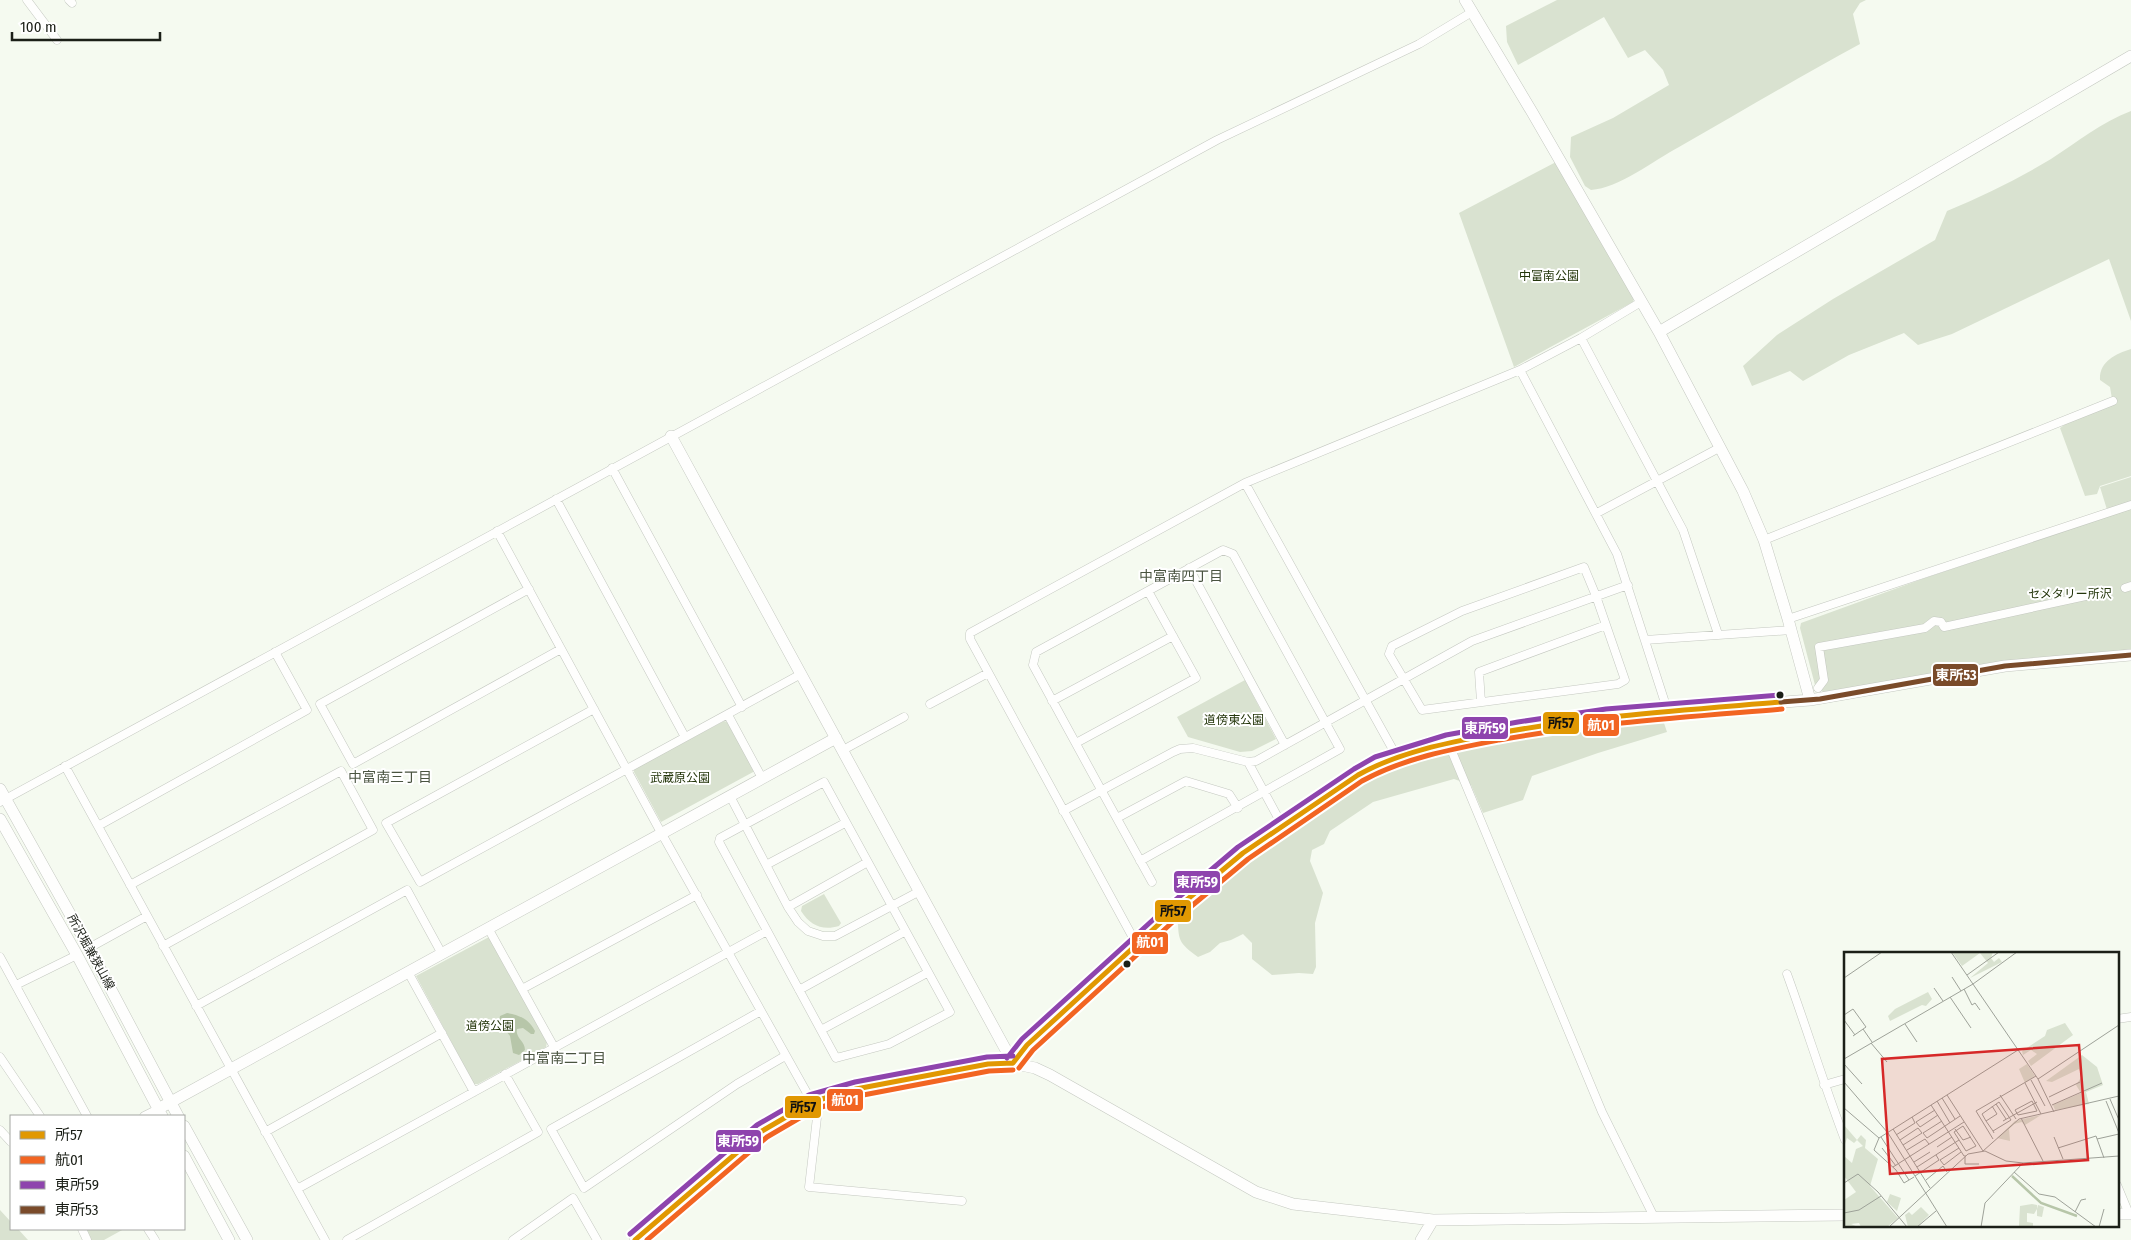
<svg xmlns="http://www.w3.org/2000/svg" width="2131" height="1240" font-family="'Fira Sans Condensed','Noto Sans JP',sans-serif">
	<style>
		.green { fill: #d9e2d0 }
		.water { fill: #b7c6a9 }
		.lines { fill: none; stroke-linecap: round; stroke-linejoin: round }
		.street-casing { stroke: #c4c8c0; stroke-width: 9 }
		.secondary-casing { stroke: #c4c8c0; stroke-width: 12 }
		.street { stroke: #fefefd; stroke-width: 8 }
		.secondary { stroke: #fefefd; stroke-width: 11 }
		.bus-1-casing { stroke: #fff; stroke-width: 9 }
		.bus-2-casing { stroke: #fff; stroke-width: 9 }
		.bus-3-casing { stroke: #fff; stroke-width: 9 }
		.bus-4-casing { stroke: #fff; stroke-width: 9 }
		.bus-1 { stroke: #e19802; stroke-width: 5 }
		.bus-2 { stroke: #f26522; stroke-width: 5 }
		.bus-3 { stroke: #8e44ad; stroke-width: 5 }
		.bus-4 { stroke: #7a4b2a; stroke-width: 5 }
		.bus-dot { fill: #1b1f17; stroke: #fff; stroke-width: 2 }
		.labels { text-anchor: middle; stroke-width: 4; stroke-linejoin: round; paint-order: stroke }
		.park-label { font-size: 12px; fill: #24360b; stroke: #fff }
		.street-label { font-size: 12px; fill: #1b1f17; stroke: #fff }
		.neighbourhood-label { font-size: 14px; fill: #4a5441; stroke: #fff }
		.inset-river { fill: none; stroke: #b7c6a9; stroke-width: 2.5 }
		.inset-road { fill: none; stroke: #9ea299; stroke-width: 1 }
		.view { fill: #d62828; fill-opacity: 0.15; stroke: #d62828; stroke-width: 2.5 }
		.inset-edge { fill: none; stroke: #1b1f17; stroke-width: 2.5 }
		.line-badge { stroke: #fff; stroke-width: 2 }
		.badge-label { font-size: 14px; text-anchor: middle; font-weight: bold; fill: #fff }
		.pale-badge-label { font-size: 14px; text-anchor: middle; font-weight: bold; fill: #111 }
	</style>
	<rect width="100%" height="100%" fill="#f5faf0"/>
	<path class="green" d="M 1557,0 L 1866,0 L 1860,3 L 1853,14 L 1860,44 C 1799,77 1739,113 1679,147 C 1653,161 1619,188 1591,190 L 1585,186 L 1570,157 L 1571,137 L 1613,118 L 1669,85 L 1663,70 L 1645,50 L 1628,58 L 1604,17 L 1518,65 L 1507,42 L 1506,26 Z
		M 2131,111 L 2131,321 L 2109,259 L 1952,334 L 1918,345 L 1904,333 L 1849,355 L 1803,381 L 1790,371 L 1752,386 L 1743,366 L 1777,335 L 1833,299 L 1935,240 L 1947,211 C 1983,196 2018,179 2051,159 C 2077,142 2102,122 2131,111 Z
		M 1556,162 L 1634,298 L 1633,302 L 1514,367 L 1459,213 Z
		M 2131,349 L 2131,476 L 2100,486 L 2097,494 L 2085,496 L 2060,428 L 2067,423 L 2113,405 L 2110,387 L 2100,380 C 2099,362 2115,354 2131,349 Z
		M 2131,477 L 2131,649 L 1920,677 L 1823,692 L 1815,685 L 1800,628 L 1801,623 L 1925,578 L 2109,516 L 2100,487 Z
		M 1245,680 L 1276,739 L 1252,751 L 1240,752 L 1188,737 L 1177,717 Z
		M 1644,719 L 1663,720 L 1667,732 L 1598,753 L 1532,776 L 1523,800 L 1483,813 L 1471,785 L 1454,779 L 1373,802 L 1330,831 L 1324,844 L 1312,850 L 1310,861 L 1323,893 L 1315,923 L 1316,967 L 1313,974 L 1299,973 L 1272,975 L 1252,959 L 1252,943 L 1243,934 L 1231,940 L 1220,943 L 1210,952 L 1198,957 C 1179,943 1178,941 1178,917 L 1204,889 L 1296,822 L 1381,771 L 1442,752 L 1503,739 L 1608,722 Z
		M 724,721 L 727,722 L 755,771 L 661,822 L 634,772 L 634,769 Z
		M 824,894 L 841,923 L 839,926 C 822,931 810,925 801,911 L 802,906 Z
		M 489,937 L 547,1042 L 546,1047 L 478,1084 L 474,1084 L 416,976 Z
		M 0,1210 L 11,1222 L 11,1229 L 18,1229 L 28,1240 L 0,1240 Z
		M 85,1229 L 124,1229 L 104,1240 L 91,1240 Z"/>
	<path class="water" d="M 507,1013 C 519,1015 529,1019 535,1031 L 534,1034 L 531,1034 L 523,1028 L 517,1029 C 515,1038 525,1041 525,1050 L 519,1055 L 513,1053 L 510,1036 L 499,1022 L 500,1016 Z"/>
	<g class="lines">
		<g class="street-casing">
			<path id="street" d="M 27,0 L 57,40
				M 69,0 L 72,3
				M 1581,338 L 1683,530 L 1718,634
				M 1520,370 L 1617,554 L 1668,712
				M 612,468 L 742,707
				M 1245,483 L 1397,757
				M 556,499 L 685,737
				M 1597,513 L 1719,448
				M 497,531 L 658,827 L 812,1102
				M 1764,540 L 2113,401
				M 1584,567 L 1596,596 L 1625,680 L 1618,684 L 1422,710 L 1389,654 L 1392,646 L 1462,611 Z
				M 1189,568 L 1285,745
				M 2125,588 L 2131,586
				M 529,589 L 320,704 L 353,764 L 561,649
				M 1788,619 L 2131,505
				M 1645,640 L 1791,630
				M 1818,688 L 1824,680 L 1819,647 L 1925,628 L 1934,621 L 1941,622 L 1944,627 L 2104,592
				M 1052,701 L 1173,636
				M 1481,702 L 1479,672 L 1606,625
				M 930,704 L 988,673
				M 594,709 L 386,823 L 420,882 L 801,674
				M 728,715 L 762,778
				M 1448,742 L 1602,1112 L 1654,1217
				M 1076,743 L 1196,678 L 1148,591
				M 843,750 L 904,717
				M 1248,762 L 1256,761 L 1472,641 L 1628,585
				M 65,766 L 325,1240
				M 824,782 L 950,1012 L 889,1044 L 836,1058 L 719,842 L 720,838 Z
				M 730,796 L 788,907 L 798,922 L 808,931 L 823,936 L 835,936 L 920,891
				M 0,802 L 1217,140 L 1419,44 L 1472,12
				M 1063,811 L 1173,752 L 1180,749 L 1193,748 L 1248,762 L 1282,825
				M 1117,818 L 1186,781 L 1229,794 L 1238,808
				M 98,826 L 307,710 L 275,652
				M 1140,861 L 1340,749 L 1233,554 L 1223,550 L 1036,652 L 1033,665 C 1072,737 1112,810 1152,882
				M 766,865 L 845,823
				M 130,885 L 341,771 L 373,830 L 163,946
				M 788,907 L 866,863
				M 488,928 L 554,1047
				M 1137,945 L 970,639 L 970,633 L 1245,483 L 1520,370 L 1581,338 L 1641,302
				M 89,948 L 147,916
				M 0,957 L 87,1116
				M 408,972 L 474,1092
				M 1787,974 C 1807,1029 1824,1085 1845,1140
				M 16,985 L 77,955
				M 522,989 L 697,895
				M 799,990 L 904,932
				M 196,1006 L 407,890 L 442,954
				M 761,1011 L 551,1129 L 584,1188 L 737,1084 L 785,1056
				M 2117,1019 L 2131,1017
				M 821,1030 L 927,973
				M 0,1057 L 40,1116
				M 1824,1085 L 1845,1079
				M 819,1100 L 809,1187 L 962,1201
				M 144,1116 L 158,1109
				M 0,1130 L 11,1142
				M 265,1132 L 442,1033
				M 2117,1185 L 2129,1214
				M 297,1189 L 767,931
				M 82,1229 L 87,1240
				M 148,1229 L 155,1240
				M 347,1240 L 538,1132 L 505,1074
				M 513,1240 L 573,1198 L 597,1240"/>
		</g>
		<g class="secondary-casing">
			<path id="secondary" d="M 1465,0 L 1532,112 L 1659,332 L 1743,491 L 1764,540 L 1788,619 L 1810,700
				M 1659,332 L 2131,56
				M 671,436 L 1013,1063
				M 0,789 L 89,948 L 178,1116
				M 0,819 L 77,955 L 162,1116
				M 1013,1063 L 1027,1045 L 1137,945 L 1171,913 L 1243,853 L 1358,775 L 1397,757 L 1448,742 L 1607,716 L 1810,700 L 2005,666 L 2131,655
				M 158,1109 L 836,738
				M 184,1126 L 247,1240
				M 184,1156 L 229,1240
				M 2117,1214 L 2131,1214
				M 635,1240 L 762,1131 L 782,1118 L 812,1102 L 856,1089 L 988,1064 L 1021,1065 L 1035,1068 L 1050,1075 L 1256,1192 L 1293,1204 L 1433,1220 L 1845,1215
				M 1421,1240 L 1433,1220"/>
		</g>
		<use href="#street" class="street"/>
		<use href="#secondary" class="secondary"/>
		<g class="bus-1-casing">
			<path id="bus-1" d="M 1013,1063 L 1027,1045 L 1171,913 L 1243,853 L 1358,775 C 1401,751 1451,742 1499,733 C 1592,716 1686,710 1781,702
				M 635,1240 L 762,1131 L 812,1102 L 856,1089 L 988,1064 L 1013,1063"/>
		</g>
		<g class="bus-2-casing">
			<path id="bus-2" d="M 1019,1068 L 1033,1050 L 1176,919 L 1248,859 L 1362,781 C 1404,758 1452,749 1499,740 C 1593,723 1687,717 1782,709
				M 647,1240 L 767,1137 L 815,1109 L 858,1096 L 989,1071 L 1013,1070"/>
		</g>
		<g class="bus-3-casing">
			<path id="bus-3" d="M 1007,1058 L 1022,1039 L 1166,908 L 1238,847 L 1354,769 L 1375,757 L 1446,735 L 1518,722 L 1606,709 L 1780,695
				M 630,1234 L 757,1125 L 809,1095 L 855,1082 L 987,1057 L 1013,1056"/>
		</g>
		<g class="bus-4-casing">
			<path id="bus-4" d="M 1781,702 L 1820,699 L 2005,666 L 2131,655"/>
		</g>
		<use href="#bus-1" class="bus-1"/>
		<use href="#bus-2" class="bus-2"/>
		<use href="#bus-3" class="bus-3"/>
		<use href="#bus-4" class="bus-4"/>
	</g>
	<g class="bus-dot">
		<circle cx="1780" cy="695" r="4.5"/>
		<circle cx="1127" cy="964" r="4.5"/>
	</g>
	<g class="labels">
		<g class="park-label">
			<text x="1549" y="280">中富南公園</text>
			<text x="2070" y="598">セメタリー所沢</text>
			<text x="1234" y="724">道傍東公園</text>
			<text x="680" y="782">武蔵原公園</text>
			<text x="490" y="1030">道傍公園</text>
		</g>
		<g class="street-label">
			<text transform="translate(91 952) rotate(61)" y="4">所沢堀兼狭山線</text>
		</g>
		<g class="neighbourhood-label">
			<text x="1181" y="581">中富南四丁目</text>
			<text x="390" y="782">中富南三丁目</text>
			<text x="564" y="1063">中富南二丁目</text>
		</g>
	</g>
	<g transform="translate(1844 952)">
		<rect width="275" height="275" fill="#f5faf0"/>
		<path d="M 108,0 L 149,0 L 147,6 L 150,10 L 155,6 L 158,10 L 126,26 L 144,11 L 136,1 L 118,14 ZM 84,40 L 88,47 L 82,54 L 78,53 L 46,69 L 44,64 L 51,57 ZM 221,71 L 229,83 L 187,114 L 184,109 L 193,102 L 187,98 L 179,103 L 178,99 L 201,84 L 203,78 ZM 238,103 L 253,115 L 259,133 L 242,140 L 245,152 L 211,158 L 209,153 L 237,141 L 232,133 L 238,124 L 235,117 L 208,130 L 202,129 ZM 183,112 L 191,124 L 181,131 L 175,117 ZM 197,163 L 181,173 L 178,170 L 170,172 L 165,177 L 166,189 L 153,186 L 171,169 ZM 0,173 L 13,188 L 17,183 L 22,188 L 21,196 L 34,207 L 26,234 L 54,266 L 43,275 L 17,275 L 15,271 L 7,272 L 14,275 L 0,275 L 0,248 L 12,240 L 0,224 L 0,204 L 8,211 L 12,197 L 19,194 L 13,188 L 10,191 L 3,186 L 0,195 ZM 46,242 L 57,246 L 53,259 L 43,250 ZM 188,252 L 193,253 L 193,257 L 194,253 L 200,255 L 198,265 L 193,264 L 193,257 L 190,262 L 183,261 L 183,270 L 189,271 L 189,275 L 175,274 L 176,254 ZM 77,255 L 85,263 L 73,275 L 64,275 L 61,263 L 65,260 L 68,263 Z" fill="#d9e2d0"/>
		<path class="inset-river" d="M 168,224 L 197,251 L 233,264"/>
		<path class="inset-road" d="M 107,0 L 194,127 L 210,160M 123,23 L 155,0M 108,25 L 117,39M 0,26 L 38,0M 90,36 L 99,49M 120,37 L 128,53 L 131,51 L 136,58M 106,45 L 127,76M 0,63 L 9,57 L 22,75 L 9,84M 0,68 L 11,83M 61,72 L 73,90M 19,77 L 28,90M 27,91 L 43,110M 0,107 L 129,32 L 173,0M 0,112 L 18,132M 194,127 L 275,73M 187,128 L 201,154M 0,130 L 44,181 L 103,275M 181,131 L 197,162M 103,143 L 139,199M 156,143 L 172,167M 205,145 L 236,130M 98,146 L 111,167M 266,147 L 275,168M 93,149 L 106,171M 188,149 L 193,159 L 174,163 L 171,158 ZM 262,149 L 275,181M 152,152 L 162,167M 87,153 L 120,204M 208,153 L 258,131M 0,156 L 35,186M 91,158 L 72,170 L 76,175 L 94,163M 177,166 L 199,209M 98,169 L 79,181 L 83,186 L 116,164M 142,169 L 153,162 L 148,154M 159,169 L 193,150M 119,174 L 132,194 L 122,199 L 110,180 ZM 49,177 L 86,236M 111,177 L 119,188 L 127,185M 149,179 L 167,168 L 155,150 L 138,162 L 142,169 L 149,179 L 150,181M 52,183 L 71,171 L 68,165M 37,185 L 65,228M 210,185 L 219,207M 149,187 L 132,159 L 192,124M 253,187 L 275,182M 56,188 L 74,176 L 78,181 L 59,193M 93,195 L 108,185M 38,196 L 52,214M 115,196 L 96,208 L 100,213 L 117,200M 214,196 L 252,184 L 260,206M 63,198 L 81,187 L 85,192M 139,199 L 175,167 L 275,144M 121,203 L 121,212 L 135,212M 70,210 L 86,200M 49,215 L 120,170M 73,215 L 115,188M 170,220 L 195,242 L 211,245 L 252,275M 71,224 L 95,208 L 92,203M 70,225 L 60,231 L 52,218 L 30,198 L 35,186 L 174,98M 82,228 L 99,214 L 103,220M 0,231 L 14,222 L 34,240 L 63,275M 231,260 L 237,248 L 242,247M 0,261 L 15,258 L 37,244M 45,275 L 124,202 L 141,199 L 162,209 L 179,211 L 275,204M 73,275 L 92,259M 137,275 L 141,251 L 179,211M 255,275 L 260,257"/>
		<path class="view" d="M 235,93 L 244,208 L 46,222 L 38,107 Z"/>
		<rect width="275" height="275" class="inset-edge"/>
	</g>
	<g class="line-badge">
		<rect x="1932" y="663" width="47" height="24" rx="5" fill="#7a4b2a"/>
		<rect x="1542" y="711" width="38" height="24" rx="5" fill="#e19802"/>
		<rect x="1582" y="713" width="38" height="24" rx="5" fill="#f26522"/>
		<rect x="1461" y="716" width="48" height="24" rx="5" fill="#8e44ad"/>
		<rect x="1173" y="870" width="48" height="24" rx="5" fill="#8e44ad"/>
		<rect x="1154" y="899" width="38" height="24" rx="5" fill="#e19802"/>
		<rect x="1131" y="931" width="38" height="24" rx="5" fill="#f26522"/>
		<rect x="826" y="1088" width="38" height="24" rx="5" fill="#f26522"/>
		<rect x="784" y="1095" width="38" height="24" rx="5" fill="#e19802"/>
		<rect x="715" y="1129" width="47" height="24" rx="5" fill="#8e44ad"/>
	</g>
	<g class="badge-label">
		<text x="1956" y="680">東所53</text>
		<text x="1601" y="730">航01</text>
		<text x="1485" y="733">東所59</text>
		<text x="1197" y="887">東所59</text>
		<text x="1150" y="947">航01</text>
		<text x="845" y="1105">航01</text>
		<text x="738" y="1146">東所59</text>
	</g>
	<g class="pale-badge-label">
		<text x="1561" y="728">所57</text>
		<text x="1173" y="916">所57</text>
		<text x="803" y="1112">所57</text>
	</g>
	<rect x="10" y="1115" width="175" height="115" fill="#ffffff" stroke="#a4a5a2"/>
	<rect x="20" y="1131" width="25" height="8" fill="#e19802" stroke="#a4a5a2"/>
	<text x="55" y="1140" font-size="15" fill="#1b1f17">所57</text>
	<rect x="20" y="1156" width="25" height="8" fill="#f26522" stroke="#a4a5a2"/>
	<text x="55" y="1165" font-size="15" fill="#1b1f17">航01</text>
	<rect x="20" y="1181" width="25" height="8" fill="#8e44ad" stroke="#a4a5a2"/>
	<text x="55" y="1190" font-size="15" fill="#1b1f17">東所59</text>
	<rect x="20" y="1206" width="25" height="8" fill="#7a4b2a" stroke="#a4a5a2"/>
	<text x="55" y="1215" font-size="15" fill="#1b1f17">東所53</text>
	<path d="M12 32v8h148v-8" fill="none" stroke="#1b1f17" stroke-width="2.5"/>
	<text x="20" y="32" font-size="15" fill="#1b1f17" stroke="#ffffff" stroke-width="4" paint-order="stroke">100 m</text>
</svg>
